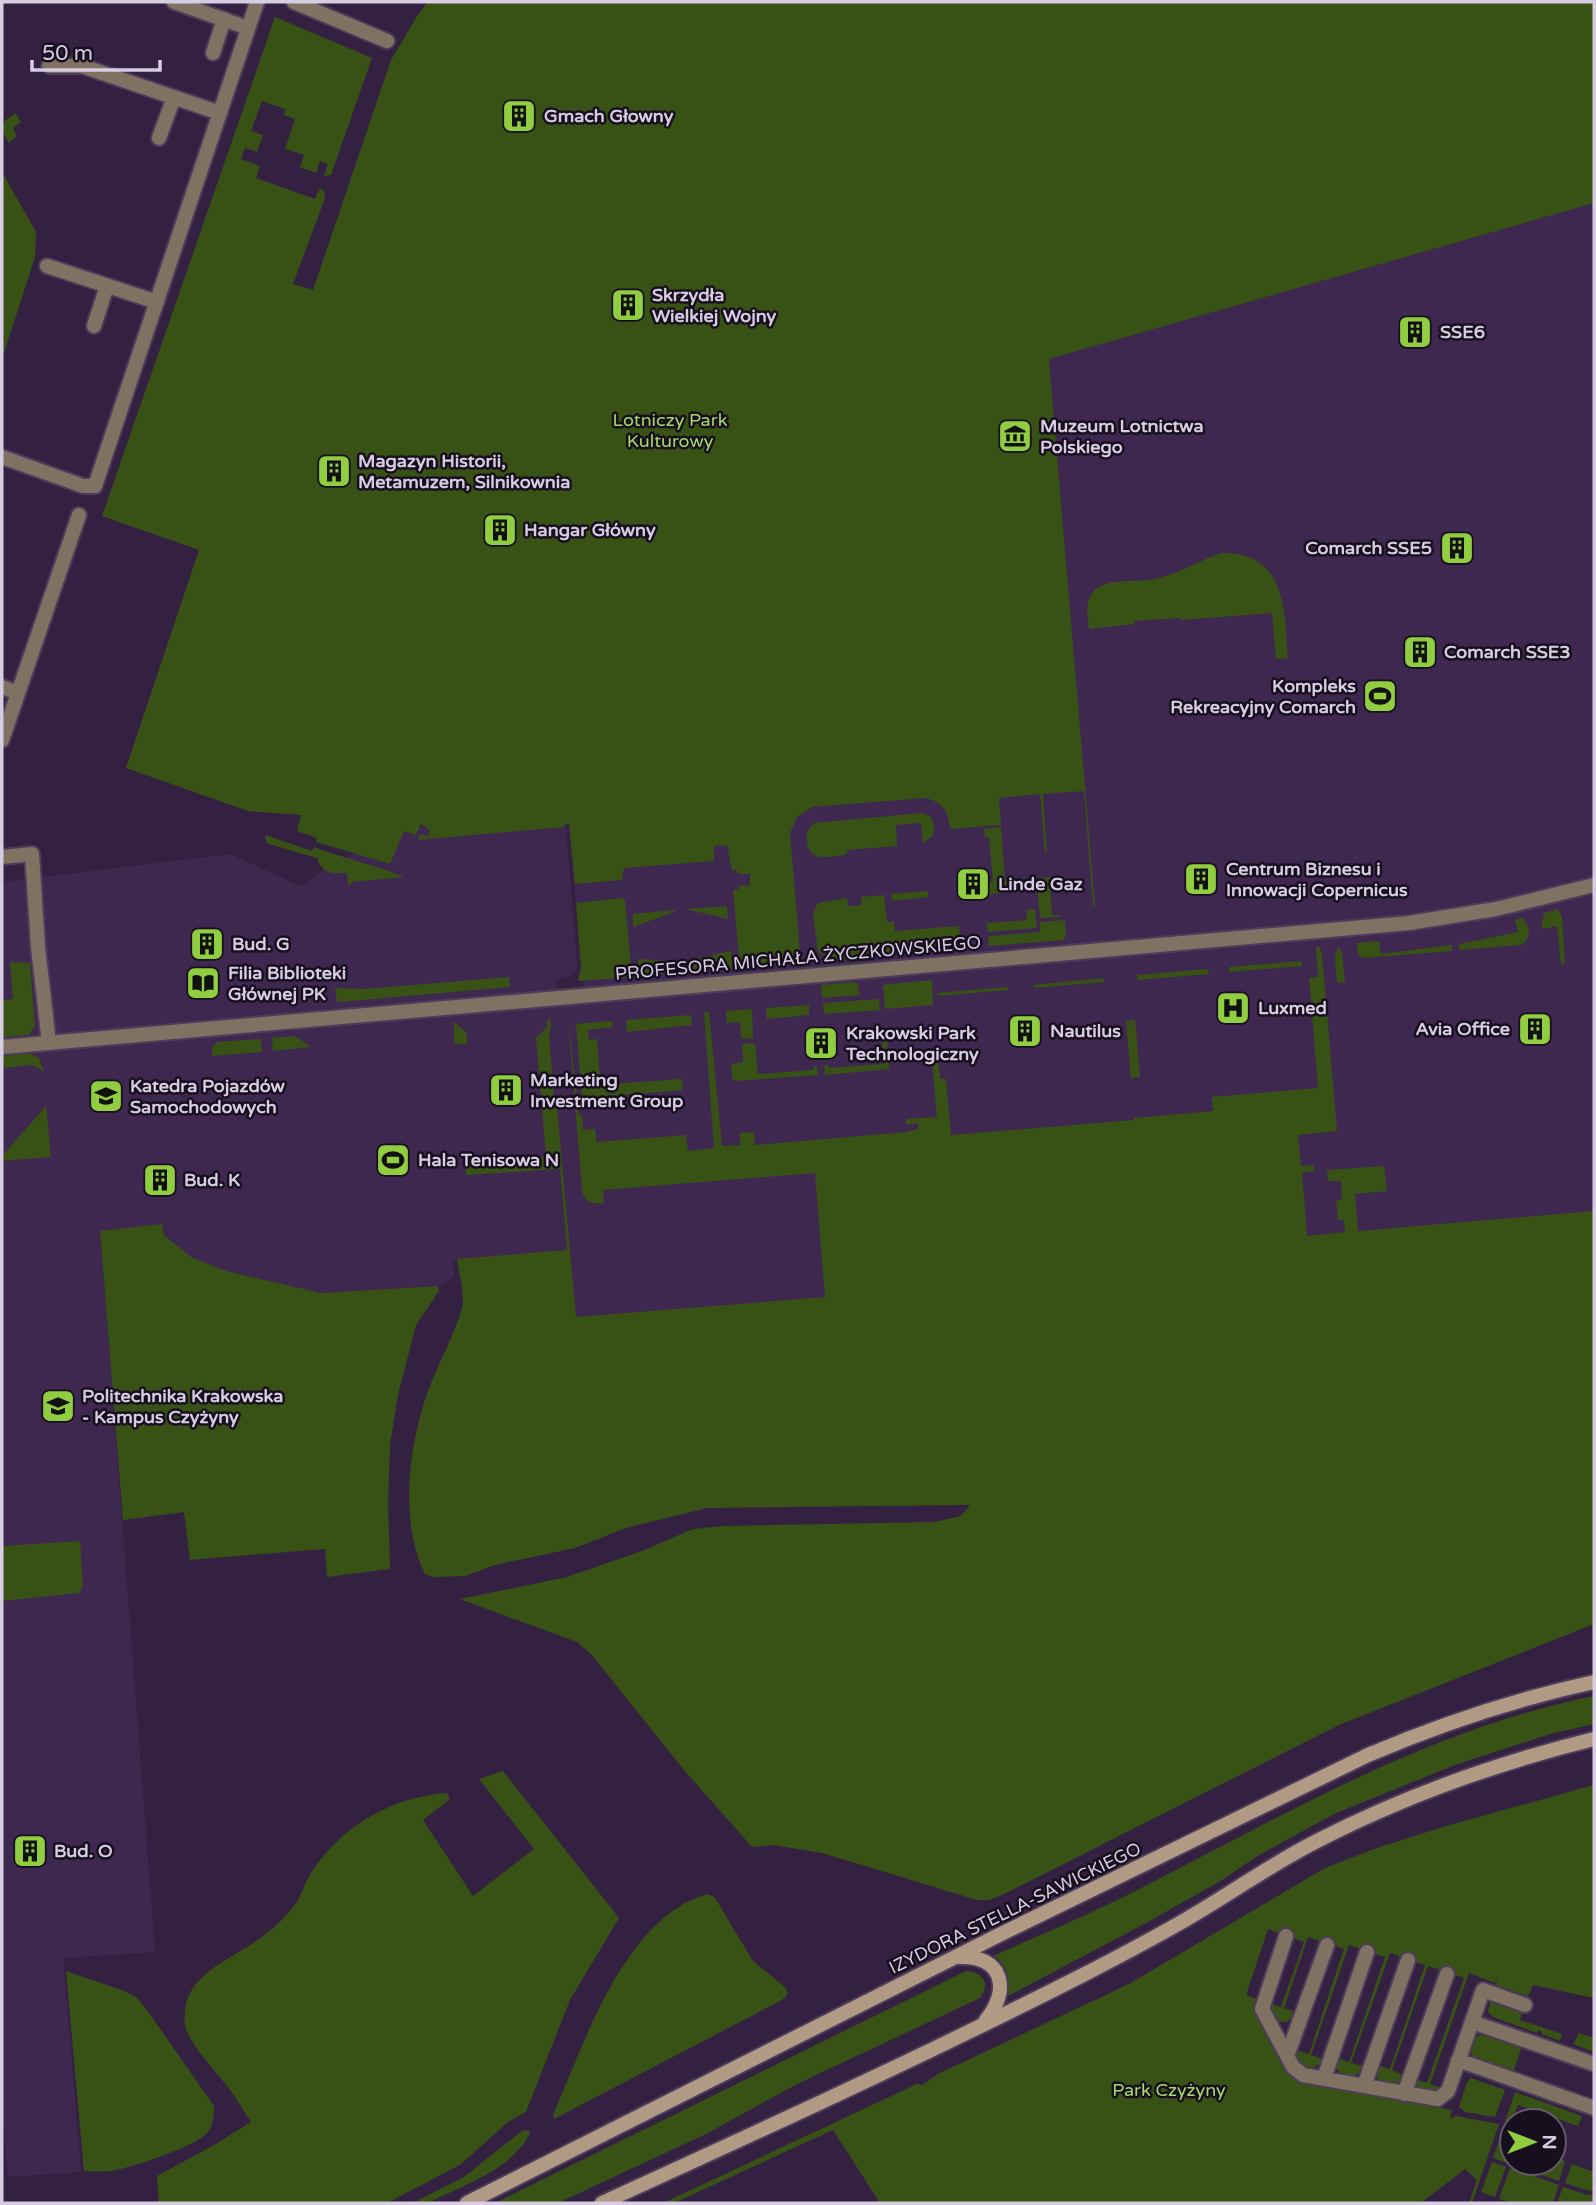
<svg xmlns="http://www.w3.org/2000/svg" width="1596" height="2205" font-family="'Varela Round',sans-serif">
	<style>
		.built { fill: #3f284f }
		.green { fill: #385216 }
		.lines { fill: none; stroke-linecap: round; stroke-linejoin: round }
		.minor-casing { stroke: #4e3c5b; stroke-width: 18 }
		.secondary-casing { stroke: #4e3c5b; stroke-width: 18 }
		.minor { stroke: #807263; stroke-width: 14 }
		.secondary { stroke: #b09a83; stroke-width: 14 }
		.labels { text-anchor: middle; stroke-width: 5; stroke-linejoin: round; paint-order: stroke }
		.poi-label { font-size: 18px; font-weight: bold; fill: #d7cce1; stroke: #170f1e; text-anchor: start }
		.park-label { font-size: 18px; fill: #a5d96a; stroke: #170f1e }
		.street-label { font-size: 18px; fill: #d7cce1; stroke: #170f1e }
	</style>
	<rect width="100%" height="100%" fill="#342141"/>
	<path class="built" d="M 1594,203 L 1594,1212 L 827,1299 L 575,1318 L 564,1252 L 453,1262 L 454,1277 L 438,1286 L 321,1293 L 226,1271 L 191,1257 L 164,1235 L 100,1231 L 155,1952 L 63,1958 L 81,2172 L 8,2177 L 2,2101 L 2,882 L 230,854 L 300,886 L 315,877 L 315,875 L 403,825 L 499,832 L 566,826 L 577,967 L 570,977 L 556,979 L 557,998 L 437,1010 L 462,1014 L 585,1004 L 569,824 L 1084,779 L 1049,359 Z"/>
	<path class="green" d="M 428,2 L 1594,2 L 1594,203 L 1049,359 L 1095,906 L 1093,906 L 1084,791 L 1043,794 L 1047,852 L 1045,852 L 1040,794 L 999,798 L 1001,825 L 950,829 C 949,812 942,801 925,798 L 812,807 L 797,817 L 790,833 L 800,952 L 795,952 L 787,963 L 740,967 L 733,890 L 739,889 L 738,886 L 750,885 L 750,874 L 738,874 L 737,870 L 732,871 L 727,845 L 714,846 L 714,861 L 624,868 L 622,880 L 575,884 L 569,824 L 564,825 L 564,827 L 418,840 L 420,834 L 428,836 L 430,830 L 421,824 L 416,835 L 404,831 L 390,864 L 316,842 L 317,838 L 297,831 L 301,815 L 248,811 L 126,768 L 199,550 L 102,516 L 275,17 L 372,58 L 331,175 L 324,176 L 328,164 L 320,161 L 316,173 L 300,167 L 304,155 L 285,149 L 295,119 L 284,115 L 285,109 L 262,101 L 251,131 L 263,135 L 257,152 L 245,148 L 241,159 L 260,166 L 256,178 L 315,199 L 320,188 L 324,191 L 325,198 L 293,284 L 313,290 L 391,60 L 417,16 Z
		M 15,113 L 21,122 L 13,128 L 17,136 L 9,143 L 2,131 L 2,123 Z
		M 2,172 L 36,232 L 35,257 L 2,359 Z
		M 1221,553 C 1287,552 1284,609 1288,658 L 1276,659 L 1272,613 L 1181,620 L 1180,618 L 1134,621 L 1134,624 L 1089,629 C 1088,617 1084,603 1093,592 C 1105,578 1133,582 1150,580 C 1176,575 1197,562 1221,553 Z
		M 921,813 L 930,816 L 934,824 L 933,836 L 923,843 L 921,823 L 896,825 L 897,846 L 847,850 L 846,855 C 823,857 805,864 807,832 L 814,823 Z
		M 1001,827 L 1005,881 L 1032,879 L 1034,890 L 979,895 L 978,884 L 993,882 L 989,837 L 985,837 L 984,829 Z
		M 265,835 L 312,851 L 314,847 C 344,858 375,865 404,877 L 351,882 L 351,885 L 348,885 L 347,873 C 332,874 322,874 317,858 L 269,844 L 266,842 Z
		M 1056,877 L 1063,882 L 1050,884 L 1052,915 L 1061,915 L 1061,917 L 1040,918 L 1036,878 Z
		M 928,891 L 928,897 L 892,901 L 891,894 Z
		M 884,895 L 887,922 L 894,922 L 895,931 L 959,926 L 961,948 L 833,960 L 818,952 L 813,914 L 818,903 L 847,898 L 848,906 L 861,905 L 861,897 Z
		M 623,898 L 625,900 L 632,977 L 580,981 L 578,980 L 581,967 L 576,903 Z
		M 727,906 L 728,919 L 686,909 Z
		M 1035,909 L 1037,928 L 988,932 L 987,923 L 1027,920 L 1026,910 Z
		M 1558,909 L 1562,917 L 1565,964 L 1561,965 L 1557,926 L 1541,929 L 1544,913 Z
		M 674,910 L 674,912 L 633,927 L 633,914 Z
		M 1522,918 C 1531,926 1531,937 1522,945 L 1459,950 L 1459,944 L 1518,932 L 1515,920 Z
		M 1065,920 L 1066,934 L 1064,940 L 989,946 L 988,936 L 1040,932 L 1040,922 Z
		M 1379,941 L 1381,954 L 1452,945 L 1452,951 L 1364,958 L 1358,955 L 1357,943 Z
		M 1319,946 L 1322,954 L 1337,1131 L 1298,1135 L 1301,1166 L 1314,1165 L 1314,1171 L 1302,1173 L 1307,1236 L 1345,1232 L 1344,1220 L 1338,1220 L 1336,1200 L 1342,1199 L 1341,1181 L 1328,1181 L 1327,1170 L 1384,1166 L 1387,1191 L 1355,1194 L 1358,1231 L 1594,1211 L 1594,1624 L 1339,1725 L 1002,1895 L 989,1900 L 977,1900 L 822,1853 L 773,1845 L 752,1847 L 684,1770 L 591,1654 L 577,1642 L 460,1599 L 567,1577 L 642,1551 L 693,1529 L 723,1526 L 934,1522 L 961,1516 L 970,1505 L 707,1508 L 626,1528 L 575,1548 L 495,1565 L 465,1576 L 434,1577 L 425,1574 C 397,1518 410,1432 434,1376 C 440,1363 463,1313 463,1302 C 463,1288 459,1273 457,1259 L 567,1250 L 560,1169 L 466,1175 L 465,1163 L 546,1156 L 536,1038 L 547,1027 L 547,1019 L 550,1019 L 551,1027 L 549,1034 L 554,1096 L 557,1107 L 576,1317 L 825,1297 L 815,1173 L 603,1190 L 604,1203 C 593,1204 585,1203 582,1191 L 568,1017 L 579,1115 L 582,1115 L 583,1130 L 595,1129 L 597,1142 L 686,1135 L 688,1151 L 714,1148 L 704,1012 L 709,1012 L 722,1146 L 740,1145 L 740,1133 L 754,1132 L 755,1145 L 906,1132 L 918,1129 L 918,1123 L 906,1125 L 906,1119 L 937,1117 L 931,1050 L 937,1049 L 940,1079 L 946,1079 L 951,1135 L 1134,1120 L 1134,1118 L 1213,1111 L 1212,1097 L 1318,1088 L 1309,978 L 1318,977 L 1316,947 Z
		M 1338,946 L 1342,953 L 1345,982 L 1337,983 L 1335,957 Z
		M 731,951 L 732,968 L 691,971 L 689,960 Z
		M 638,959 L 677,961 L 677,972 L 640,976 Z
		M 1302,961 L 1302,966 L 1229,972 L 1229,967 Z
		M 10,962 L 30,963 L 35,1026 L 29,1035 L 2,1037 L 2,1000 L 13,999 Z
		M 1208,969 L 1209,974 L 1137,980 L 1137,975 Z
		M 509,977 L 510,987 L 339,1002 L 337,1002 L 335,988 L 365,989 Z
		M 1104,978 L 1104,982 L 1034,988 L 1033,985 Z
		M 932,980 L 933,1005 L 885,1009 L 883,985 Z
		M 857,982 L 860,995 L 822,998 L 821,985 Z
		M 1008,987 L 1008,990 L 937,996 L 937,993 Z
		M 879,999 L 880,1010 L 824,1014 L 823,1003 Z
		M 809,1005 L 809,1015 L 767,1019 L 766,1008 Z
		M 752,1009 L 753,1038 L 741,1039 L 740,1022 L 727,1023 L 726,1011 Z
		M 691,1015 L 692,1025 L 627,1032 L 626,1020 Z
		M 1135,1020 L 1140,1077 L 1131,1078 L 1126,1021 Z
		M 612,1021 L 613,1027 L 588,1030 L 589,1040 L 597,1039 L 600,1080 L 595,1080 L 596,1085 L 682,1079 L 683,1090 L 582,1098 L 576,1024 Z
		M 454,1022 L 467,1033 L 467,1044 L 454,1044 Z
		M 295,1036 L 311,1047 L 273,1051 L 272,1038 Z
		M 261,1039 L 262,1052 L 212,1056 L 212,1048 L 217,1042 Z
		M 882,1040 L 887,1040 L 889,1069 L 825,1075 L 824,1065 L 828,1065 L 829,1068 L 884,1064 Z
		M 755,1043 L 758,1074 L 813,1070 L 814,1066 L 817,1066 L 818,1075 L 735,1081 L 732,1078 L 731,1064 L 743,1062 L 742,1044 Z
		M 30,1053 L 39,1058 L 44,1072 L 33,1065 L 2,1068 L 2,1056 Z
		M 46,1106 L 51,1157 L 2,1161 L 2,1156 Z
		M 162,1224 L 164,1235 L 191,1257 L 226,1271 L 321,1293 L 438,1286 L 439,1291 L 416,1325 L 398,1395 L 390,1445 L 388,1502 L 390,1569 L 327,1577 L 325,1549 L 190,1560 L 184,1512 L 123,1520 L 100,1231 Z
		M 80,1541 L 83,1586 L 79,1593 L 2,1601 L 2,1546 Z
		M 1594,1696 L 1594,1724 L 1550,1734 L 1455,1765 L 1336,1813 L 1259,1855 L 1222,1880 L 1148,1922 L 1008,1996 C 1009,1981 1008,1963 993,1956 C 1045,1933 1097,1911 1147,1885 C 1291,1811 1433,1728 1594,1696 Z
		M 503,1771 L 619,1918 L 570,2000 L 526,2112 L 508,2122 L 460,2165 L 387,2203 L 159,2203 L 157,2176 L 214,2145 L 251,2122 C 243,2110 236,2097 227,2086 C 215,2070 190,2045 185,2026 C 184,2022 185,2014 185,2010 C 189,1971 237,1957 263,1936 C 274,1928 286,1917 294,1906 C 301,1897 304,1884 311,1873 C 341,1826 392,1797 447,1793 L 450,1799 L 423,1820 L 473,1896 L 534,1849 L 479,1779 Z
		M 1594,1785 L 1594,1998 L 1533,1985 L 1528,1996 L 1496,1985 L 1497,1977 L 1495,1983 L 1469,1973 L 1430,2084 L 1442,2088 L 1435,2093 L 1417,2088 L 1415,2079 L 1427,2083 L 1464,1978 L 1428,1966 L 1392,2070 L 1403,2075 C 1401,2083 1395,2084 1387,2085 C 1377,2081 1374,2075 1377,2065 L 1390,2069 L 1425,1965 L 1390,1953 L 1351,2063 L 1363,2066 C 1357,2079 1347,2079 1337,2070 L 1337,2058 L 1349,2062 L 1385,1957 L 1349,1945 L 1311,2055 L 1323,2059 L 1321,2063 L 1312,2069 L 1299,2066 L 1295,2059 L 1296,2050 L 1309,2054 L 1344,1949 L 1308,1937 L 1284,2008 L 1296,2012 C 1287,2030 1268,2022 1269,2003 L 1281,2007 L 1304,1942 L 1268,1929 L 1246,1995 L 1257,1999 L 1255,2008 L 1257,2015 L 1288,2072 L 1296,2079 L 1452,2110 L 1450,2119 L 1456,2116 L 1499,2124 L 1472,2203 L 1469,2203 L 1477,2180 L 1465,2169 L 1421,2203 L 880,2203 L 833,2130 L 674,2203 L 663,2203 L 917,2084 L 922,2085 L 938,2074 L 1129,1984 L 1325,1868 L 1374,1849 L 1446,1826 Z
		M 708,1894 L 715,1898 L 753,1961 L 785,1987 L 788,1994 L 782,2000 L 554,2119 L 553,2115 C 584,2044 625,1916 708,1894 Z
		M 66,1971 L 124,1991 L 136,1997 L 147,2010 L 214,2106 C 214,2117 213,2129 204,2136 C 190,2148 130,2168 111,2171 C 103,2172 93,2171 84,2171 Z
		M 966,1971 C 983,1972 991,1983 980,1998 L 797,2084 L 706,2134 L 558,2203 L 495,2203 Z
		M 1490,2002 L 1522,2013 L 1520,2020 L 1562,2034 L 1560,2041 L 1542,2034 L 1542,2032 L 1538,2030 L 1537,2033 L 1493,2017 L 1488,2012 Z
		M 1579,2033 L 1594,2038 L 1594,2052 L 1573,2044 Z
		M 1483,2034 L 1522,2046 L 1513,2072 L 1476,2059 L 1470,2052 L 1471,2042 L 1474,2038 Z
		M 1471,2078 L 1505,2090 L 1495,2117 L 1465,2112 L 1459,2107 L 1467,2082 Z
		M 1515,2092 L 1582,2116 L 1578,2126 L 1518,2105 L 1505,2139 L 1512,2142 L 1512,2163 L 1554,2163 L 1554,2157 L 1565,2161 L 1559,2181 L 1493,2158 Z
		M 523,2130 L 531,2131 C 513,2170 464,2185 428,2203 L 413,2203 L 464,2177 Z
		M 1492,2162 L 1506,2167 L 1495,2197 L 1481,2192 Z
		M 1572,2164 L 1594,2172 L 1594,2190 L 1589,2191 L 1565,2183 Z
		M 1510,2168 L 1559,2185 L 1553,2203 L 1513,2203 L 1499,2199 Z
		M 1563,2187 L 1588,2195 L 1594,2194 L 1594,2203 L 1557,2203 Z"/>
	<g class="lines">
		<g class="minor-casing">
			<path id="minor" d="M 174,2 L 248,28
				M 294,2 L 387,41
				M 213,53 L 224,19
				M 49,66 L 82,66 L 220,113
				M 159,138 L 174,97
				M 47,266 L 157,302
				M 94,326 L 107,286
				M 2,457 L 83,486 L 95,486 L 257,2
				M 2,687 L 18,693
				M 2,740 L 79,515
				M 2,857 L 32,854 L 38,947 L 49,1043
				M 2,1047 L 1409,923 L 1496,909 L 1594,885
				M 1286,1936 L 1262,2009 L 1293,2067 L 1303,2075 L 1438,2099 L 1448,2091 L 1483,1990 L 1525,2005
				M 1472,2022 L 1594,2064
				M 1287,2056 L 1327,1945
				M 1458,2060 L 1594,2108
				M 1324,2078 L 1367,1952
				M 1364,2086 L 1408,1960
				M 1404,2094 L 1447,1974"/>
		</g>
		<g class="secondary-casing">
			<path id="secondary" d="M 959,1957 C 1003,1955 1011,1990 986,2020
				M 467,2203 L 1003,1933 L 1368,1755 C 1441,1724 1516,1699 1594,1682
				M 602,2203 C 764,2129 926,2055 1085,1974 C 1116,1958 1148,1941 1178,1924 C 1224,1898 1268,1866 1315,1842 C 1404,1796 1497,1763 1594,1739"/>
		</g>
		<use href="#minor" class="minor"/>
		<use href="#secondary" class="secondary"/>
	</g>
	<defs>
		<g id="building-square" transform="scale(1.75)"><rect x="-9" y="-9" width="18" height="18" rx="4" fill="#90cd40" stroke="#170f1e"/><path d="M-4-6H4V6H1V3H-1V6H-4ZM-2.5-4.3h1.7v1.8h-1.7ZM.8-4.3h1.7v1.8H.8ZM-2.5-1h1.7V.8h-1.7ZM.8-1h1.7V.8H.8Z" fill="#111"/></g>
		<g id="museum-square" transform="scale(1.75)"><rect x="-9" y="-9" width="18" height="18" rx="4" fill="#90cd40" stroke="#170f1e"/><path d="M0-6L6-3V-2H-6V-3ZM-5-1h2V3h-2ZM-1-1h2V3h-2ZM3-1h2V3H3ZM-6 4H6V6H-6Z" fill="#111"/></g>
		<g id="stadium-square" transform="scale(1.75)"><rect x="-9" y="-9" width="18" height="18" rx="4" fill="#90cd40" stroke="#170f1e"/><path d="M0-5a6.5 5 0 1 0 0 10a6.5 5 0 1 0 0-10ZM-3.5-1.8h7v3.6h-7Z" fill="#111"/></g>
		<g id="library-square" transform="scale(1.75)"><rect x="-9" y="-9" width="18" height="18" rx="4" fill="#90cd40" stroke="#170f1e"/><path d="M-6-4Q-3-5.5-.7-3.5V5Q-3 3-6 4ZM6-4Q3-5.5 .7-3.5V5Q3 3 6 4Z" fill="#111"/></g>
		<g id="hospital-square" transform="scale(1.75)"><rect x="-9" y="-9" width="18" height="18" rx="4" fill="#90cd40" stroke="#170f1e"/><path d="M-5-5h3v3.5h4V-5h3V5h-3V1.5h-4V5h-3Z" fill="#111"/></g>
		<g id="university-square" transform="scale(1.75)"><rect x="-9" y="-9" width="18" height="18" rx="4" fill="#90cd40" stroke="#170f1e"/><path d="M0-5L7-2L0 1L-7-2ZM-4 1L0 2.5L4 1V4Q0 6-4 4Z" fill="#111"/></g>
	</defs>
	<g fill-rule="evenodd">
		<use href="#building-square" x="519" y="116"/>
		<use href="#building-square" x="628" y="305"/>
		<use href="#building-square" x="1415" y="332"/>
		<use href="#museum-square" x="1015" y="436"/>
		<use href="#building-square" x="334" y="471"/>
		<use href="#building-square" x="500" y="530"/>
		<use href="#building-square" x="1457" y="548"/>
		<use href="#building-square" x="1420" y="652"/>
		<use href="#stadium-square" x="1380" y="696"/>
		<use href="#building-square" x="1201" y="879"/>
		<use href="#building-square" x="973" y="884"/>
		<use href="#building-square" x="207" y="944"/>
		<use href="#library-square" x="203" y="983"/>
		<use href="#hospital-square" x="1233" y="1008"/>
		<use href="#building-square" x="1535" y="1029"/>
		<use href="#building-square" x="1025" y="1031"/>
		<use href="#building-square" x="821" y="1043"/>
		<use href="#building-square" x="506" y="1090"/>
		<use href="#university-square" x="106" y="1096"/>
		<use href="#stadium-square" x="393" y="1160"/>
		<use href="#building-square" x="160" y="1180"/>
		<use href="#university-square" x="58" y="1406"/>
		<use href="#building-square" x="30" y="1851"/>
	</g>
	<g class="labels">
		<g class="poi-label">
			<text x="544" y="122">Gmach Głowny</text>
			<text x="652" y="301">Skrzydła<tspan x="652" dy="21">Wielkiej Wojny</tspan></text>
			<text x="1440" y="338">SSE6</text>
			<text x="1040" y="432">Muzeum Lotnictwa<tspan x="1040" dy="21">Polskiego</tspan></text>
			<text x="358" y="467">Magazyn Historii,<tspan x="358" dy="21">Metamuzem, Silnikownia</tspan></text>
			<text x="524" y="536">Hangar Główny</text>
			<text x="1432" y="554" text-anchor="end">Comarch SSE5</text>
			<text x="1444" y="658">Comarch SSE3</text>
			<text x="1356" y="692" text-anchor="end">Kompleks<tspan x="1356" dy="21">Rekreacyjny Comarch</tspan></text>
			<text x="1226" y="875">Centrum Biznesu i<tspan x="1226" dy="21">Innowacji Copernicus</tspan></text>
			<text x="998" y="890">Linde Gaz</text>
			<text x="232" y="950">Bud. G</text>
			<text x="228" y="979">Filia Biblioteki<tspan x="228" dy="21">Głównej PK</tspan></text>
			<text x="1258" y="1014">Luxmed</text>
			<text x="1510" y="1035" text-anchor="end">Avia Office</text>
			<text x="1050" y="1037">Nautilus</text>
			<text x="846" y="1039">Krakowski Park<tspan x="846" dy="21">Technologiczny</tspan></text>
			<text x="530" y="1086">Marketing<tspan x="530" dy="21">Investment Group</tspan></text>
			<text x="130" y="1092">Katedra Pojazdów<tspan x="130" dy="21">Samochodowych</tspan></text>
			<text x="418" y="1166">Hala Tenisowa N</text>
			<text x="184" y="1186">Bud. K</text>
			<text x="82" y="1402">Politechnika Krakowska<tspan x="82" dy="21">- Kampus Czyżyny</tspan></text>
			<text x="54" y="1857">Bud. O</text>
		</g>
		<g class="park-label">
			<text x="670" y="426">Lotniczy Park<tspan x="670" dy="21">Kulturowy</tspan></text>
			<text x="1169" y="2096">Park Czyżyny</text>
		</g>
		<g class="street-label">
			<text transform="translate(798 958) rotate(-5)" y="6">PROFESORA MICHAŁA ŻYCZKOWSKIEGO</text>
			<text transform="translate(1015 1908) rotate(-26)" y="6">IZYDORA STELLA-SAWICKIEGO</text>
		</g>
	</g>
	<rect width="1596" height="2205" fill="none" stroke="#d7cce1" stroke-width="7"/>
	<g transform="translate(1533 2142) rotate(90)"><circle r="33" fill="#170f1e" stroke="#645b6c" stroke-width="2"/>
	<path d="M0-5L12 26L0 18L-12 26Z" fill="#90cd40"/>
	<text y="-10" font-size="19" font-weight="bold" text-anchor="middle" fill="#d7cce1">N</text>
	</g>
	<path d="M32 60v10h128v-10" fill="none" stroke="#d7cce1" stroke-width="3.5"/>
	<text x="42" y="60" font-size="21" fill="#d7cce1" stroke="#170f1e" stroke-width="5" paint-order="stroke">50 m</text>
</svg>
